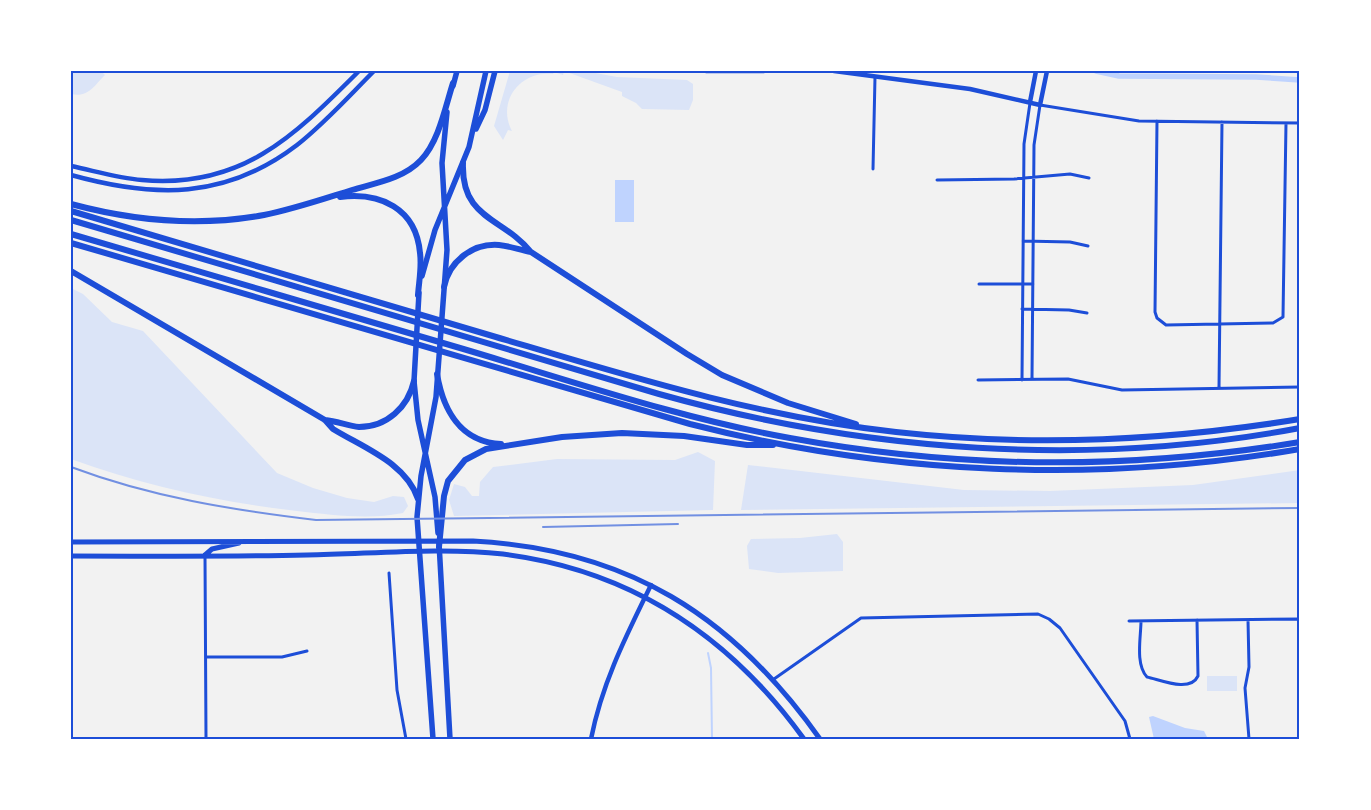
<svg xmlns="http://www.w3.org/2000/svg" width="1371" height="810" font-family="'Golos Text',sans-serif">
	<style>
		.green { fill: #dbe4f7 }
		.water { fill: #bfd3fe }
		.lines { fill: none; stroke-linecap: round; stroke-linejoin: round }
		.stream { stroke: #bfd3fe; stroke-width: 2 }
		.canal { stroke: #bfd3fe; stroke-width: 5.5 }
		.minor { stroke: #1d4ed8; stroke-width: 3 }
		.tertiary { stroke: #1d4ed8; stroke-width: 4.5 }
		.secondary { stroke: #1d4ed8; stroke-width: 5 }
		.primary { stroke: #1d4ed8; stroke-width: 5.5 }
		.motorway { stroke: #1d4ed8; stroke-width: 6 }
		.rail { stroke: #7290e2; stroke-width: 2 }
		.neatline { fill: none; stroke: #1d4ed8; stroke-width: 2 }
	</style>
	<rect width="100%" height="100%" fill="#f2f2f2"/>
	<path class="green" d="M 71,71 L 101,71 L 105,75 C 94,86 88,98 71,94 Z
		M 510,71 L 564,71 L 563,75 L 554,72 L 553,74 C 521,70 496,101 512,131 L 508,130 L 503,140 L 494,126 Z
		M 564,71 L 585,71 L 617,77 L 687,80 L 693,84 L 693,100 L 689,110 L 642,109 L 636,103 L 622,96 L 622,92 Z
		M 71,288 L 83,294 L 112,322 L 143,331 L 277,473 L 313,488 L 347,498 L 374,502 L 393,496 L 404,497 L 408,506 L 403,513 C 369,520 332,515 297,511 C 219,502 145,486 71,459 Z
		M 698,452 L 715,461 L 713,510 L 454,516 L 449,500 L 454,484 L 465,487 L 472,496 L 479,496 L 480,482 L 493,467 L 557,459 L 675,460 Z
		M 748,465 L 964,490 L 1050,491 L 1193,485 L 1300,470 L 1300,503 L 741,510 Z
		M 837,534 L 843,542 L 843,571 L 778,573 L 749,569 L 747,546 L 751,539 L 800,538 Z
		M 1207,676 L 1237,676 L 1237,691 L 1207,691 Z"/>
	<path class="water" d="M 615,180 L 634,180 L 634,222 L 615,222 Z
		M 1153,716 L 1185,728 L 1204,731 L 1208,739 L 1154,739 L 1149,717 Z"/>
	<g class="lines">
		<path class="stream" d="M 708,653 L 711,668 L 712,739"/>
		<path class="canal" d="M 1096,71 L 1119,76 L 1256,77 L 1300,80"/>
		<path class="minor" d="M 1157,121 L 1155,312 L 1157,318 L 1166,325 L 1273,323 L 1283,317 L 1286,123
			M 873,169 L 875,77
			M 937,180 L 1014,179 L 1070,174 L 1089,178
			M 1023,241 L 1070,242 L 1088,246
			M 979,284 L 1033,284
			M 1022,309 L 1069,310 L 1087,313
			M 1032,379 L 1034,145 L 1040,105 L 1139,121 L 1300,123
			M 978,380 L 1068,379 L 1122,390 L 1300,387
			M 1022,380 L 1024,144 L 1030,103
			M 1219,388 L 1222,122
			M 205,556 L 206,739
			M 389,573 L 397,690 L 406,739
			M 1299,619 L 1300,739
			M 1248,620 L 1249,667 L 1245,688 L 1249,739
			M 1129,621 L 1300,619
			M 1141,621 C 1141,637 1135,664 1147,677 C 1161,680 1190,693 1198,676 L 1197,620
			M 206,657 L 282,657 L 307,651
			M 774,679 L 861,618 L 1038,614 L 1049,619 L 1060,628 L 1125,721 L 1130,739"/>
		<path class="tertiary" d="M 706,71 L 764,71
			M 834,71 L 970,89 L 1040,105 L 1047,71
			M 1030,102 L 1036,71
			M 71,166 C 95,171 118,178 142,180 C 242,189 294,136 359,71
			M 71,175 C 154,198 225,200 297,145 C 325,123 349,96 374,71
			M 591,739 C 602,683 626,636 651,585"/>
		<path class="secondary" d="M 71,542 L 473,541 C 627,549 732,615 820,739
			M 205,555 L 212,549 L 239,543
			M 71,556 C 150,556 229,557 307,555 C 370,554 441,547 503,554 C 631,570 729,635 804,739"/>
		<path class="primary" d="M 453,86 L 457,71
			M 476,129 L 485,110 L 495,71
			M 422,276 L 435,230 L 469,147 L 486,71
			M 419,293 L 414,381 L 418,420 L 435,497 L 438,533
			M 439,543 L 450,739
			M 433,739 L 417,517 L 421,476 L 436,397 L 447,250 L 442,163 L 447,112"/>
		<path class="motorway" d="M 463,163 C 461,220 503,217 531,252 L 687,354 L 722,375 L 788,403 L 856,424
			M 340,197 C 380,192 416,208 420,253 C 422,267 419,281 418,295
			M 71,204 C 134,221 199,227 264,215 C 294,209 323,199 352,190 C 375,183 403,179 421,160 C 439,141 445,108 453,83
			M 71,211 C 213,253 355,295 496,337 C 628,376 759,417 896,432 C 1031,447 1166,441 1300,419
			M 71,220 L 659,394 C 866,452 1088,468 1300,428
			M 71,234 C 201,272 330,310 460,348 C 569,380 678,418 790,438 C 958,469 1131,470 1300,442
			M 71,243 L 690,424 C 888,475 1098,484 1300,449
			M 71,271 L 325,420 L 333,429 C 364,448 406,463 418,499
			M 444,287 C 449,261 473,243 499,245 C 510,246 520,250 531,252
			M 437,374 C 443,409 460,442 501,444
			M 325,420 C 337,421 348,426 359,427 C 387,427 408,407 414,381
			M 439,547 L 444,496 L 448,481 L 465,460 L 486,449 L 562,437 L 622,433 L 684,436 L 747,445 L 773,445"/>
		<path class="rail" d="M 71,467 C 151,497 232,510 316,520 L 1300,508
			M 543,527 L 678,524"/>
	</g>
	<rect width="1371" height="810" fill="none" stroke="#ffffff" stroke-width="145"/>
	<rect x="72" y="72" width="1226" height="666" class="neatline"/>
</svg>
